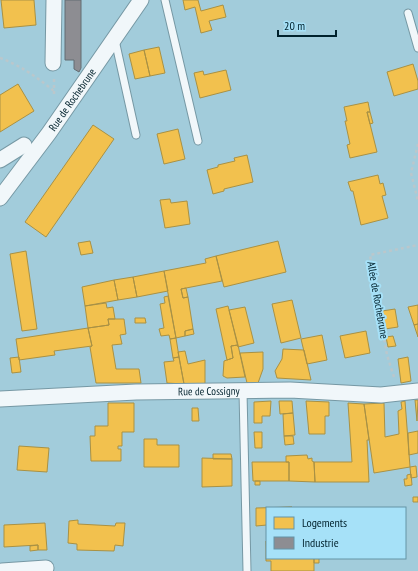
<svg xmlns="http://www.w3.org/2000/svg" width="418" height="571" font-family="'PT Sans Narrow',sans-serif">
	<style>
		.homes { fill: #f2c14e; stroke: #a99144 }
		.industry { fill: #8d8d92; stroke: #636d73 }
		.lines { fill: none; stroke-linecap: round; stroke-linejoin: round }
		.lane-casing { stroke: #7698a4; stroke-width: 9 }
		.street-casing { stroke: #7698a4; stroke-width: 17 }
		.path { stroke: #bac7cc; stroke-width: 2.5; stroke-dasharray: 3 3; stroke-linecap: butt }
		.lane { stroke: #f1f7fa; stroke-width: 7 }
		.street { stroke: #f1f7fa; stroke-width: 15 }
		.labels { text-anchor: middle; stroke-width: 4; stroke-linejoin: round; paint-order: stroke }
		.street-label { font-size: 11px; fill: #00212c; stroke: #a6e1f8 }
	</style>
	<rect width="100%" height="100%" fill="#a2ccdb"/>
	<path class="homes" d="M 1,0 L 34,0 L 36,25 L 4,28 Z
		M 183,0 L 198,0 L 201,11 L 223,5 L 226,17 L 209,21 L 212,30 L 201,33 L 195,7 L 185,10 Z
		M 159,47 L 165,73 L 150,76 L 144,50 Z
		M 144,50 L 150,76 L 135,79 L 129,54 Z
		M 413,64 L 418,81 L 418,89 L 394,96 L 387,72 Z
		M 226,70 L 231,90 L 200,98 L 194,73 L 203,71 L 204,75 Z
		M 18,84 L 34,111 L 0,132 L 0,95 Z
		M 368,102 L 370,112 L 367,112 L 377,152 L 350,158 L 347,145 L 350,144 L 345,121 L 347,121 L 344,107 Z
		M 367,112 L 370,112 L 373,123 L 370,124 Z
		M 93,125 L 114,139 L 46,237 L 25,222 Z
		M 178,129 L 185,159 L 164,164 L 157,134 Z
		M 247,155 L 253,182 L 224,189 L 224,191 L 213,194 L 207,170 L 218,167 L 218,165 L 235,161 L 234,158 Z
		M 378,175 L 380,184 L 383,183 L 386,195 L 382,196 L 388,218 L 361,225 L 353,191 L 351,191 L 348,182 Z
		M 170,199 L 171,203 L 187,201 L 190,224 L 165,228 L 160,200 Z
		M 90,241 L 93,253 L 81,255 L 78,243 Z
		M 278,241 L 286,272 L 224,287 L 216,256 Z
		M 26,251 L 37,329 L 22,331 L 10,254 Z
		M 216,256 L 222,281 L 181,289 L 183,298 L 188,297 L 193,329 L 185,331 L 185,336 L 176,338 L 164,271 L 206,263 L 205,259 Z
		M 164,271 L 168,291 L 137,297 L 133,277 Z
		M 133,277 L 137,297 L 118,300 L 114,280 Z
		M 114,280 L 118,300 L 85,306 L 82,287 Z
		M 186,288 L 188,297 L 183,298 L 181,289 Z
		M 168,296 L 176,338 L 170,339 L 169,335 L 161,336 L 159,329 L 164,328 L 160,304 L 165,303 L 164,297 Z
		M 292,300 L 301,338 L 281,343 L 272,304 Z
		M 106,303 L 107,308 L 113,307 L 115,319 L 108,319 L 109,325 L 88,328 L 85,306 Z
		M 418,305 L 418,324 L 414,325 L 408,307 Z
		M 228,306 L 238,345 L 231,346 L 233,358 L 227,360 L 216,309 Z
		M 245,307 L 254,343 L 238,347 L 229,310 Z
		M 395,309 L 398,327 L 385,329 L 382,311 Z
		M 135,318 L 145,318 L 146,323 L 135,323 Z
		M 108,319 L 124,319 L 126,334 L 120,335 L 122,344 L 112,345 L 116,369 L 139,369 L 141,383 L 96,383 L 90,347 L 92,346 L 88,328 L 109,325 Z
		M 418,324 L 418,337 L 414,325 Z
		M 88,328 L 92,346 L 54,351 L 55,355 L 19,360 L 16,339 Z
		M 193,329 L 194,334 L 185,336 L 185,331 Z
		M 366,331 L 370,353 L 345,358 L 340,336 Z
		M 322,335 L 327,360 L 307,364 L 301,339 Z
		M 393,336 L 396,346 L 388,347 L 386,337 Z
		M 176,338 L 179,357 L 173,358 L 170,339 Z
		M 238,345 L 245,377 L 227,378 L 223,376 L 224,361 L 233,358 L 231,346 Z
		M 283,349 L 304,350 L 311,380 L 277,378 L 275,371 L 282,359 Z
		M 185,351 L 188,364 L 205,360 L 205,384 L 184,384 L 178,352 Z
		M 263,352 L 263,369 L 258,383 L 247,383 L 240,353 Z
		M 19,357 L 21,372 L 12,373 L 10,358 Z
		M 179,357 L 184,384 L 167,383 L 164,362 L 174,361 L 173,358 Z
		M 408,357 L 411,381 L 401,383 L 398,359 Z
		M 415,400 L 418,400 L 417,421 Z
		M 271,401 L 270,416 L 262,416 L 262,423 L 254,423 L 254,402 Z
		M 279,401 L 292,401 L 293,413 L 280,414 Z
		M 306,401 L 329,402 L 329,416 L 325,416 L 325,434 L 309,434 Z
		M 405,401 L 410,467 L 374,473 L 364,404 L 384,403 L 385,437 L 399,434 L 398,411 L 402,409 L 401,402 Z
		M 108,403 L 134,403 L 134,432 L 122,432 L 122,446 L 118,446 L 118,449 L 121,449 L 121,461 L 91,461 L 90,436 L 95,436 L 95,426 L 108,426 Z
		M 348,403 L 364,404 L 369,440 L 367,440 L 369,482 L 315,482 L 314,462 L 352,462 Z
		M 192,408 L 198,408 L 199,421 L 192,421 Z
		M 293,413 L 295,435 L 284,436 L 283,414 Z
		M 418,431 L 418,453 L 409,455 L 408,433 Z
		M 254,432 L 262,432 L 262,448 L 255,448 Z
		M 284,436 L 293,436 L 294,444 L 285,445 Z
		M 144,439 L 157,439 L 157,445 L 179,445 L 179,467 L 144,467 Z
		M 19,446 L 49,448 L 47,472 L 17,470 Z
		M 213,454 L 231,454 L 232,459 L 213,459 Z
		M 307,455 L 308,459 L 312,458 L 312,461 L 314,462 L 315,482 L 289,481 L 289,462 L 286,462 L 286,456 Z
		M 202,458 L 232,459 L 232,486 L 202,487 Z
		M 252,462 L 289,462 L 289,481 L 253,481 Z
		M 416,466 L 417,477 L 411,478 L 410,467 Z
		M 411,474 L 412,485 L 405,486 L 404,479 L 407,479 L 407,475 Z
		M 255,481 L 260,481 L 260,485 L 255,485 Z
		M 413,497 L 418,497 L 418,502 L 413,502 Z
		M 292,507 L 267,508 L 267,525 L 256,526 L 256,508 Z
		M 78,520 L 78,524 L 115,526 L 116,523 L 125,523 L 123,546 L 115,545 L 114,551 L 77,550 L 77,544 L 68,543 L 69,521 Z
		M 45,523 L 47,550 L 38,550 L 38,545 L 4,547 L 4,525 Z
		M 266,541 L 267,558 L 314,558 L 314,571 L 271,571 L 271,561 L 266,561 Z
		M 38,545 L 38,550 L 30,551 L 30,546 Z
		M 314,558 L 319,558 L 319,563 L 314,563 Z"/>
	<path class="industry" d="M 65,0 L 81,0 L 81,68 L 79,72 L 74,69 L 74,60 L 65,60 Z"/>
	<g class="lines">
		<g class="lane-casing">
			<path id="lane" d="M 165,0 L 198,141
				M 408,13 L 418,48
				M 115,40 L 136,135
				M 243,392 L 247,571"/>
		</g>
		<g class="street-casing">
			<g id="street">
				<path d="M 53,63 L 54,0"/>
				<path d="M 0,160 L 24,145"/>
				<path id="s1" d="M 0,198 L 49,133 L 141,0"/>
				<path id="s2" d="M 0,399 L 136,392 L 290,390 L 381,395 L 418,391"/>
				<path d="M 2,571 L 46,568"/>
			</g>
		</g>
		<path class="path" d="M 0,58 C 20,65 38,78 54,91
			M 54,79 L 54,94
			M 418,144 L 411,173 L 418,201
			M 394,377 L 387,355 L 370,255 L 418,245"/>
		<use href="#lane" class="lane"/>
		<use href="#street" class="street"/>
	</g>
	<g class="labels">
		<g class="street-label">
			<text dy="4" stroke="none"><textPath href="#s1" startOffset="122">Rue de Rochebrune</textPath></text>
			<text transform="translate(378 300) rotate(80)" y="4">Allée de Rochebrune</text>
			<text dy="4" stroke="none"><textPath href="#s2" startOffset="209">Rue de Cossigny</textPath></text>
		</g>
	</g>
	<rect x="266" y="507" width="140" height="52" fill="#a6e1f8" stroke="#6494a6"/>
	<rect x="274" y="517" width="20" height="12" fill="#f2c14e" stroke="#6494a6"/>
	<text x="302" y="527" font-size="12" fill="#00212c">Logements</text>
	<rect x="274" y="537" width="20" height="12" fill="#8d8d92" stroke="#6494a6"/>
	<text x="302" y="547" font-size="12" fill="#00212c">Industrie</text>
	<path d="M278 30v6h58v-6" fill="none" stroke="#00212c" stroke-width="2"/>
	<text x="284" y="30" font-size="12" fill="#00212c" stroke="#a6e1f8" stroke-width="3" paint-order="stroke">20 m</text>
</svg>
